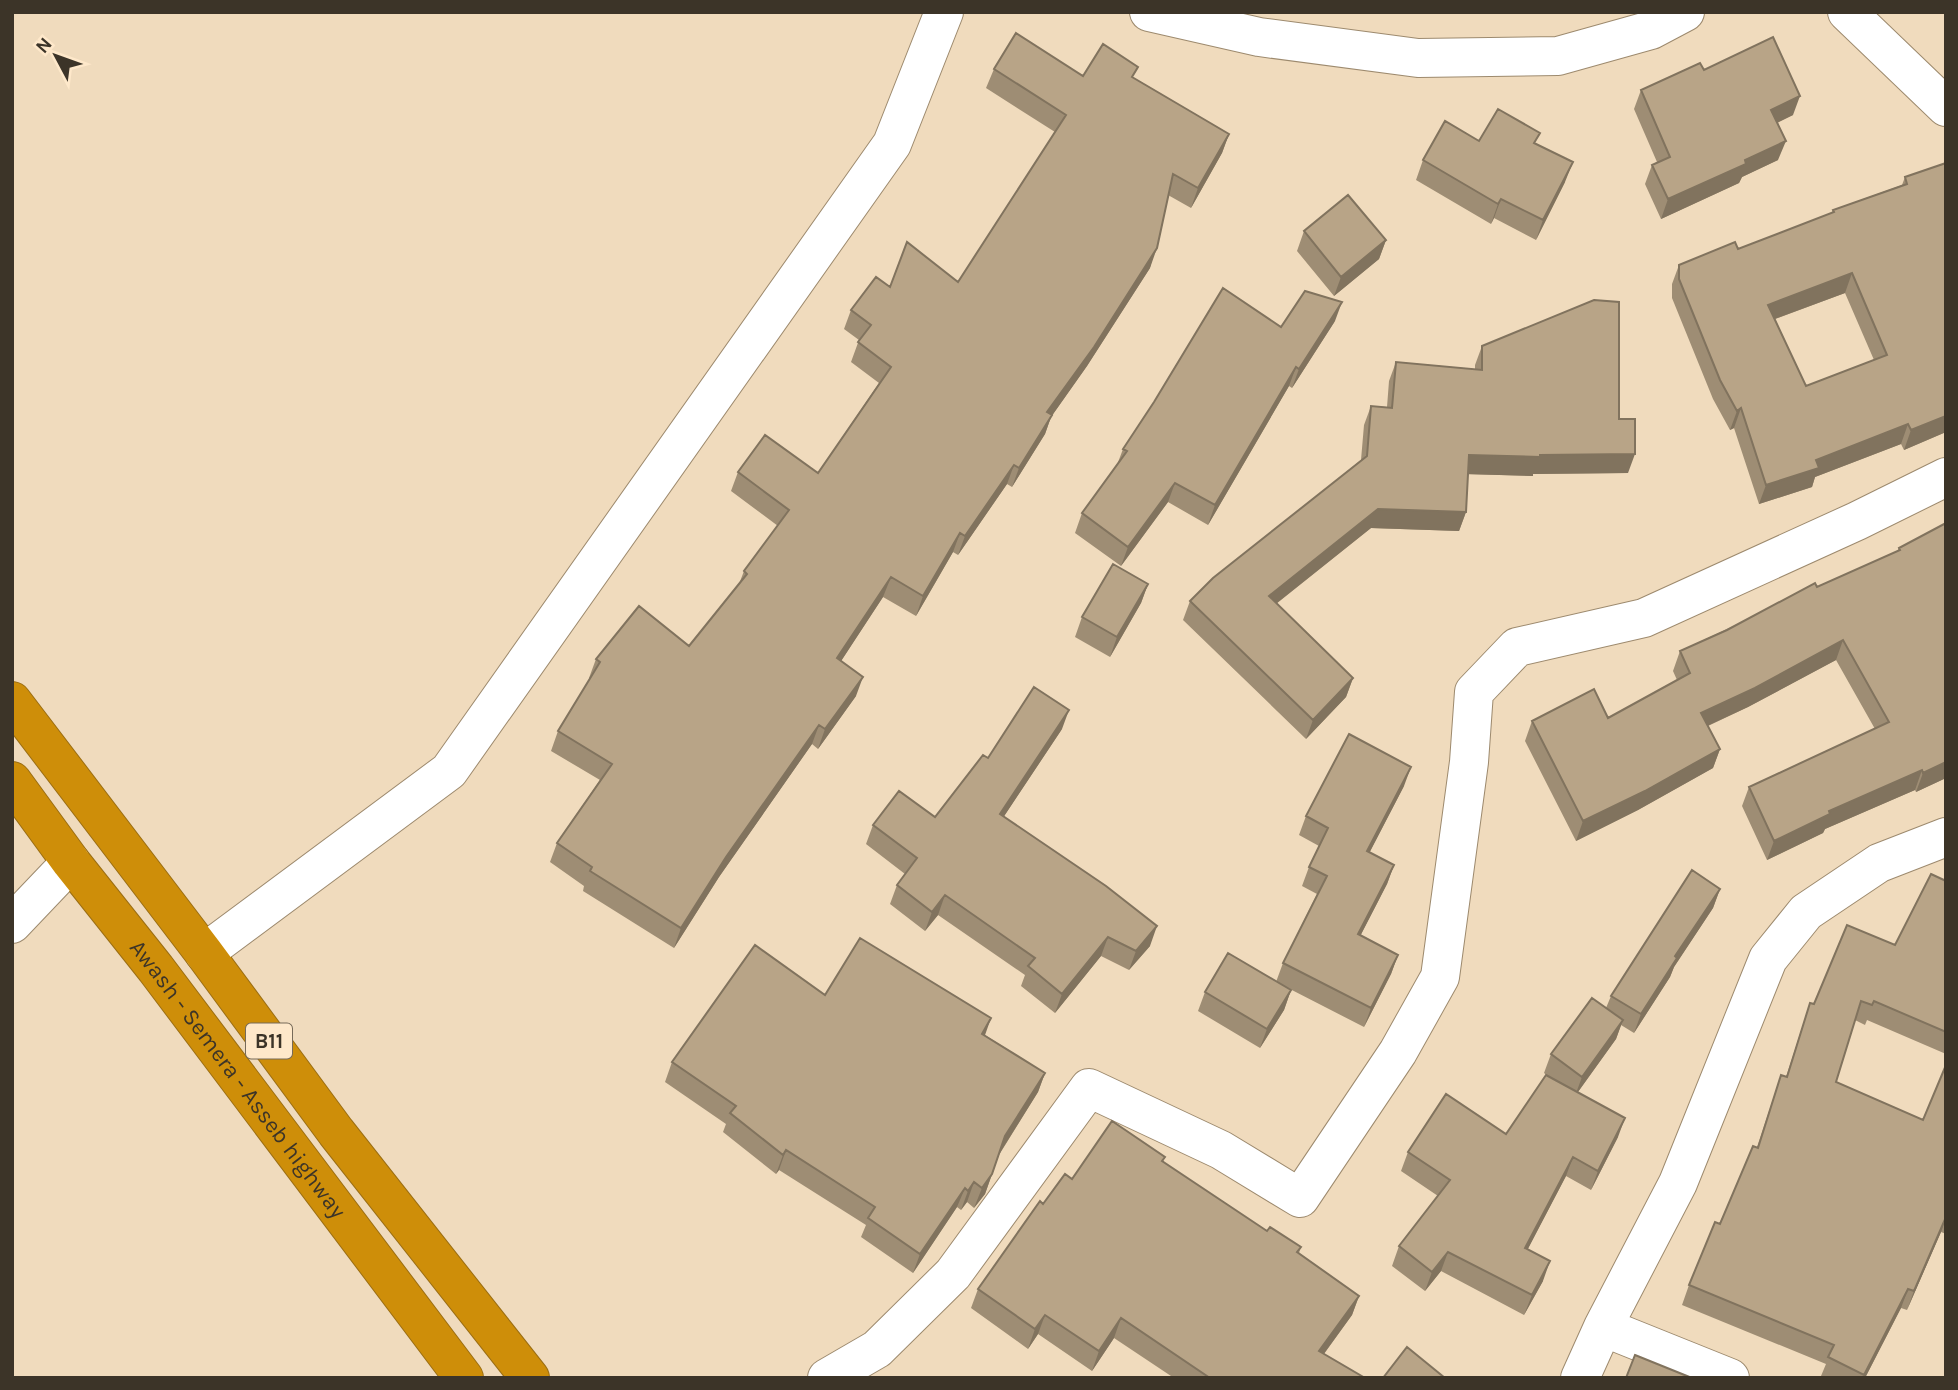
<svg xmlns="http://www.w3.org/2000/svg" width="1958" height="1390" font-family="Karla,sans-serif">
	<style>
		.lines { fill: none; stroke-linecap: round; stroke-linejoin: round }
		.minor-casing { stroke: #9d8a6e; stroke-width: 40 }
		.highway-casing { stroke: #9b6e14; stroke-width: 40 }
		.minor { stroke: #fff; stroke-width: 38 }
		.highway { stroke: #ce8e09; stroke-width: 38 }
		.wall { fill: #9e8d74; fill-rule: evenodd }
		.shaded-wall { fill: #81735e }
		.building { fill: #b8a487; stroke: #81735e; stroke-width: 2; fill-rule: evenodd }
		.labels { text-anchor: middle; stroke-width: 7; stroke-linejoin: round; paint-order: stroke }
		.shield { fill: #fee8ca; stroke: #766a59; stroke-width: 2 }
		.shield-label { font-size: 21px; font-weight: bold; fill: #3c3428 }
		.street-label { font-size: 23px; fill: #3c3428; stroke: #fee8ca }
	</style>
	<rect width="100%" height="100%" fill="#f0dbbd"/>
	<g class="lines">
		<g class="minor-casing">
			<path id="minor" d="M 1149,12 L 1259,37 L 1418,58 L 1558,56 L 1651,30 L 1685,12
				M 1847,12 L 1946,107
				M 12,924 L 71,862
				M 204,953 L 449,771 L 892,144 L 944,12
				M 1603,1327 L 1730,1378
				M 827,1378 L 877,1349 L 953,1274 L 1089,1088 L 1221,1150 L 1300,1198 L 1398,1052 L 1440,977 L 1469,762 L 1474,692 L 1517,647 L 1644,618 L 1857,521 L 1946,477
				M 1580,1378 L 1603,1327 L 1678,1183 L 1768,959 L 1806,912 L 1879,863 L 1946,837"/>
		</g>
		<g class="highway-casing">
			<g id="highway">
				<path d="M 12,701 L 204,953 L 336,1132 L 530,1378"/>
				<path id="s1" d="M 12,781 L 71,862 L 156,969 L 464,1378"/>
			</g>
		</g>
		<use href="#minor" class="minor"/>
		<use href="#highway" class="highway"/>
	</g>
	<path class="wall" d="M 994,69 L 1134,78 L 1229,134 L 1222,153 L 1191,208 L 1168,195 L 1150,268 L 1087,366 L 1051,417 L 1045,434 L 1012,487 L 1007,484 L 958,555 L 953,552 L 916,616 L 883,597 L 841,661 L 856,696 L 818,749 L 812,744 L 719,877 L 674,948 L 583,891 L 584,886 L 550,862 L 557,843 L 600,780 L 551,751 L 558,731 L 590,679 L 589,678 L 596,659 L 689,646 L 739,584 L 744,571 L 778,526 L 731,491 L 738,472 L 818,473 L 879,383 L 851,362 L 859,340 L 844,329 L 851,310 L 890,287 L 958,282 L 1055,132 L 986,88 Z
		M 1704,70 L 1793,115 L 1777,123 L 1778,160 L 1742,177 L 1739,183 L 1661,219 L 1645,184 L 1652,165 L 1657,162 L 1634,109 L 1641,90 Z
		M 1479,141 L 1536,144 L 1565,182 L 1536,240 L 1494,218 L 1491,224 L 1416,180 L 1423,160 Z
		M 1946,163 L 1946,432 L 1904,450 L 1901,444 L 1815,477 L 1812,487 L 1759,504 L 1734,428 L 1730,430 L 1713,399 L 1672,298 L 1672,284 L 1679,265 L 1738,249 L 1832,213 L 1833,210 L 1902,185 L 1905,177 ZM 1845,293 L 1874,360 L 1806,386 L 1775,319 Z
		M 1304,231 L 1386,240 L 1379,259 L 1334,296 L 1297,251 Z
		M 1335,321 L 1292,388 L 1289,386 L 1208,525 L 1168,502 L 1121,566 L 1075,533 L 1082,513 L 1117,465 L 1123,449 Z
		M 1482,346 L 1619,419 L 1628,473 L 1533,474 L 1533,476 L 1468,474 L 1466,512 L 1459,531 L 1371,528 L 1276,604 L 1353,678 L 1346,697 L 1306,739 L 1183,620 L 1190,601 L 1361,460 L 1364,425 L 1371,406 L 1387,407 L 1389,381 L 1396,362 L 1475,369 L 1475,365 Z
		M 1946,523 L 1946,778 L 1916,792 L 1915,790 L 1825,829 L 1823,833 L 1767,860 L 1742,806 L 1749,787 L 1875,729 L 1836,660 L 1748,707 L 1708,726 L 1720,749 L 1713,768 L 1638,810 L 1576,841 L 1525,741 L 1532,721 L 1608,718 L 1677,680 L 1673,671 L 1680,651 L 1817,587 L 1897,552 L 1899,548 Z
		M 1148,584 L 1141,603 L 1110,657 L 1075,637 L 1082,617 Z
		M 1062,729 L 1004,816 L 1150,946 L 1129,970 L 1101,956 L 1055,1013 L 1021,986 L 1025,975 L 938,915 L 925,931 L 890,904 L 897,885 L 905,874 L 866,844 L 873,825 L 935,817 L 988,758 Z
		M 1404,786 L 1369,853 L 1394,865 L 1387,884 L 1360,936 L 1398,955 L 1391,974 L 1364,1027 L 1286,987 L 1291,990 L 1284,1010 L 1260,1048 L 1198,1011 L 1205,992 L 1276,982 L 1283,963 L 1317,894 L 1302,886 L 1309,867 L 1319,846 L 1299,835 L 1306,816 Z
		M 1946,881 L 1946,1054 L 1867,1020 L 1865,1025 L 1855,1020 L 1836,1082 L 1923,1120 L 1946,1065 L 1946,1234 L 1941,1232 L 1907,1310 L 1901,1308 L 1865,1378 L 1824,1378 L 1821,1376 L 1826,1364 L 1682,1305 L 1689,1285 L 1757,1147 L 1781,1075 L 1786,1077 L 1810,1003 L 1814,1004 L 1895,945 Z
		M 1720,889 L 1713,908 L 1674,967 L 1670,977 L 1634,1033 L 1621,1025 L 1616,1039 L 1578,1092 L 1618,1137 L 1591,1190 L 1566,1176 L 1527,1250 L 1543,1281 L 1524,1315 L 1441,1271 L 1425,1291 L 1392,1266 L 1399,1246 L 1438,1196 L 1401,1171 L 1408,1152 L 1506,1134 L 1549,1077 L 1544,1073 L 1551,1054 L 1606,1008 L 1611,996 Z
		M 825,995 L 985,1035 L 1045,1073 L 1038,1092 L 999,1155 L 985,1194 L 974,1208 L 967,1202 L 961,1210 L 957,1207 L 913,1273 L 861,1237 L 866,1225 L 779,1170 L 776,1174 L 723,1132 L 726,1124 L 665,1082 L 672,1062 Z
		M 1165,1157 L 1163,1162 L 1267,1231 L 1301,1247 L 1299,1253 L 1359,1296 L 1352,1315 L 1324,1354 L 1365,1378 L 1174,1378 L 1114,1338 L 1092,1371 L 1038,1334 L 1028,1349 L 971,1308 L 978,1289 L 1043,1204 L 1072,1179 Z"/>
	<path class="shaded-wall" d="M 1800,96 L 1793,115 L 1764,129 L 1771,110 Z
		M 1229,134 L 1222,153 L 1191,208 L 1198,188 Z
		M 1786,141 L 1778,160 L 1742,177 L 1739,183 L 1661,219 L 1668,199 L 1745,160 Z
		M 1573,162 L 1565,182 L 1536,240 L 1543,220 Z
		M 1501,199 L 1494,218 L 1491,224 L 1498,204 Z
		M 1386,240 L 1379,259 L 1334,296 L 1341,277 Z
		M 1157,248 L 1150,268 L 1087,366 L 1051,417 L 1045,434 L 1012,487 L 1019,468 L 1047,412 Z
		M 1852,273 L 1845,293 L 1761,324 L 1768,305 Z
		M 1342,302 L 1335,321 L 1292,388 L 1299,369 Z
		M 1296,367 L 1289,386 L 1208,525 L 1215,505 Z
		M 1741,408 L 1734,428 L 1730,430 L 1737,411 Z
		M 1946,416 L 1946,432 L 1904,450 L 1911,430 Z
		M 1908,424 L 1901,444 L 1815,477 L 1812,487 L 1759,504 L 1766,485 L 1816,460 Z
		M 1635,454 L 1628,473 L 1533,474 L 1533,476 L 1462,474 L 1469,455 Z
		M 1014,465 L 1007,484 L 958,555 L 965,536 Z
		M 1175,483 L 1168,502 L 1121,566 L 1128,547 Z
		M 1378,509 L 1466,512 L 1459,531 L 1371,528 L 1262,615 L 1269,596 Z
		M 960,533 L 953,552 L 916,616 L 923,596 Z
		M 891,577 L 883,597 L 830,678 L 837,658 Z
		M 1148,584 L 1141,603 L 1110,657 L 1117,637 Z
		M 1843,640 L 1836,660 L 1748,707 L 1694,732 L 1701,713 Z
		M 863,677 L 856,696 L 818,749 L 825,729 Z
		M 1353,678 L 1346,697 L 1306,739 L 1313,720 Z
		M 1069,710 L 1062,729 L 993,833 L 1000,814 Z
		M 819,725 L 812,744 L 719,877 L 674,948 L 681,928 L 726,857 Z
		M 1720,749 L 1713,768 L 1638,810 L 1576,841 L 1583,821 Z
		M 1946,762 L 1946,778 L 1916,792 L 1923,773 Z
		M 1411,767 L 1404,786 L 1360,871 L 1367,851 Z
		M 1922,770 L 1915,790 L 1825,829 L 1823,833 L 1767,860 L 1774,841 L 1829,811 Z
		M 1394,865 L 1387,884 L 1351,954 L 1358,934 Z
		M 1720,889 L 1713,908 L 1674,967 L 1670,977 L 1634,1033 L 1641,1014 L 1675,956 Z
		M 945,895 L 938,915 L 925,931 L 932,912 Z
		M 1157,926 L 1150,946 L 1129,970 L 1136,951 Z
		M 1108,937 L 1101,956 L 1055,1013 L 1062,994 Z
		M 1398,955 L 1391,974 L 1364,1027 L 1371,1008 Z
		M 1291,990 L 1284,1010 L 1260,1048 L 1267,1029 Z
		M 991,1018 L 984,1038 L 982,1034 Z
		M 1623,1020 L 1616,1039 L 1575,1096 L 1582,1077 Z
		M 1045,1073 L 1038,1092 L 998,1156 L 1005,1136 Z
		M 1625,1118 L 1618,1137 L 1591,1190 L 1598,1171 Z
		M 786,1150 L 779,1170 L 776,1174 L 783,1155 Z
		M 1573,1157 L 1566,1176 L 1518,1268 L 1525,1248 Z
		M 992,1174 L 985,1194 L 974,1208 L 982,1188 Z
		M 974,1182 L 967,1202 L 961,1210 L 968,1191 Z
		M 965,1188 L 957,1207 L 913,1273 L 920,1254 Z
		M 1946,1217 L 1941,1232 L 1907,1310 L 1914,1291 Z
		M 1448,1252 L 1441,1271 L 1425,1291 L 1432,1272 Z
		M 1550,1261 L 1543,1281 L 1524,1315 L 1532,1295 Z
		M 1908,1289 L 1901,1308 L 1865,1378 L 1863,1378 Z
		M 1359,1296 L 1352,1315 L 1312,1370 L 1319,1351 Z
		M 1045,1315 L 1038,1334 L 1028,1349 L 1035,1329 Z
		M 1121,1318 L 1114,1338 L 1092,1371 L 1099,1351 Z"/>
	<path class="building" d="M 1016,33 L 1083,76 L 1103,44 L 1138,67 L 1132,77 L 1229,134 L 1198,188 L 1173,174 L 1157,248 L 1094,347 L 1047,412 L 1052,415 L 1019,468 L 1014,465 L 965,536 L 960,533 L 923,596 L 891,577 L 837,658 L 863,677 L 825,729 L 819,725 L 726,857 L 681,928 L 590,871 L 592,867 L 557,843 L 612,764 L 558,731 L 600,662 L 596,659 L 639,606 L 689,646 L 747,574 L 744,571 L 789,510 L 738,472 L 765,435 L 818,473 L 891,367 L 858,342 L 871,325 L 851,310 L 876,277 L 890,287 L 907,242 L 958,282 L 1066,115 L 994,69 Z
		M 1773,37 L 1800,96 L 1771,110 L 1786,141 L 1745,160 L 1746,164 L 1668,199 L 1652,165 L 1670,157 L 1641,90 L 1700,63 L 1704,70 Z
		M 1498,109 L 1540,133 L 1534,143 L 1573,162 L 1543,220 L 1501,199 L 1498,204 L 1423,160 L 1445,121 L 1479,141 Z
		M 1946,163 L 1946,416 L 1911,430 L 1908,424 L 1816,460 L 1819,468 L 1766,485 L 1741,408 L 1737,411 L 1720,380 L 1679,279 L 1679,265 L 1735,242 L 1738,249 L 1834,212 L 1833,210 L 1907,184 L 1905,177 ZM 1852,273 L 1887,355 L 1806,386 L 1768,305 Z
		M 1348,195 L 1386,240 L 1341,277 L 1304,231 Z
		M 1223,288 L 1281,327 L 1305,291 L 1342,302 L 1299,369 L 1296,367 L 1215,505 L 1175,483 L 1128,547 L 1082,513 L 1127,451 L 1123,449 L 1154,402 Z
		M 1594,300 L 1619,302 L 1619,419 L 1635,419 L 1635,454 L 1540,455 L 1540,457 L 1469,455 L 1466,512 L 1378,509 L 1269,596 L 1353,678 L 1313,720 L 1190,601 L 1213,578 L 1367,456 L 1371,406 L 1392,408 L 1396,362 L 1482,370 L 1482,346 Z
		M 1946,523 L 1946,762 L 1923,773 L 1922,770 L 1829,811 L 1830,814 L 1774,841 L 1749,787 L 1889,722 L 1843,640 L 1755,688 L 1701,713 L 1720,749 L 1645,791 L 1583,821 L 1532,721 L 1594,689 L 1608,718 L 1690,673 L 1680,651 L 1727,630 L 1815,583 L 1817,587 L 1900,550 L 1899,548 Z
		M 1113,564 L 1148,584 L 1117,637 L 1082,617 Z
		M 1034,687 L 1069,710 L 1000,814 L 1106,886 L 1157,926 L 1136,951 L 1108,937 L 1062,994 L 1028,966 L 1035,958 L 945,895 L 932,912 L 897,885 L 917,858 L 873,825 L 899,791 L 935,817 L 983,755 L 988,758 Z
		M 1349,734 L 1411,767 L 1367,851 L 1394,865 L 1358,934 L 1398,955 L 1371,1008 L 1283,963 L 1327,876 L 1309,867 L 1328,828 L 1306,816 Z
		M 1692,870 L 1720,889 L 1675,956 L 1677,958 L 1641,1014 L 1611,996 Z
		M 1931,874 L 1946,881 L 1946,1032 L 1874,1001 L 1872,1005 L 1861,1001 L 1836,1082 L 1923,1120 L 1946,1065 L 1946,1217 L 1914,1291 L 1908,1289 L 1864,1375 L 1828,1357 L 1834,1345 L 1689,1285 L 1715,1222 L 1720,1224 L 1753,1146 L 1758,1148 L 1781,1075 L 1787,1077 L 1810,1003 L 1814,1004 L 1847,925 L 1895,945 Z
		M 860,938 L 991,1018 L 982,1034 L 1045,1073 L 1005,1136 L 992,1174 L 982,1188 L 974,1182 L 968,1191 L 965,1188 L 920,1254 L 868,1218 L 875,1207 L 786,1150 L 783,1155 L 730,1113 L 736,1106 L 672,1062 L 755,945 L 825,995 Z
		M 1228,953 L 1291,990 L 1267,1029 L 1205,992 Z
		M 1592,998 L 1623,1020 L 1582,1077 L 1551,1054 Z
		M 1546,1075 L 1625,1118 L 1598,1171 L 1573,1157 L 1525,1248 L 1550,1261 L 1532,1295 L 1448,1252 L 1432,1272 L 1399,1246 L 1450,1180 L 1408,1152 L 1446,1094 L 1506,1134 Z
		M 1112,1121 L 1165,1157 L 1162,1161 L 1267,1231 L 1270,1227 L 1301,1247 L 1297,1252 L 1359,1296 L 1319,1351 L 1365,1378 L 1210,1378 L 1121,1318 L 1099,1351 L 1045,1315 L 1035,1329 L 978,1289 L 1040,1201 L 1043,1204 L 1065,1174 L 1072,1179 Z
		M 1407,1347 L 1445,1378 L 1383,1378 Z
		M 1635,1355 L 1692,1378 L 1626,1378 Z"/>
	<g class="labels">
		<rect class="shield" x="246" y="1023.5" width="46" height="35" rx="5"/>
		<g class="shield-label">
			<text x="269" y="1048">B11</text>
		</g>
		<g class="street-label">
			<text dy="8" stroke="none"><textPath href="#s1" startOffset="374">Awash - Semera - Asseb highway</textPath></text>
		</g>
	</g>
	<rect width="1958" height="1390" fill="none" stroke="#3c3428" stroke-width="28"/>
	<g transform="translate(56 56) rotate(311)" stroke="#fee8ca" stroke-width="5" paint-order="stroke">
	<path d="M0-5L12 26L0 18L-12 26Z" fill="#3c3428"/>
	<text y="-10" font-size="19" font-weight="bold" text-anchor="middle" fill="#3c3428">N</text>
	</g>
</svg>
